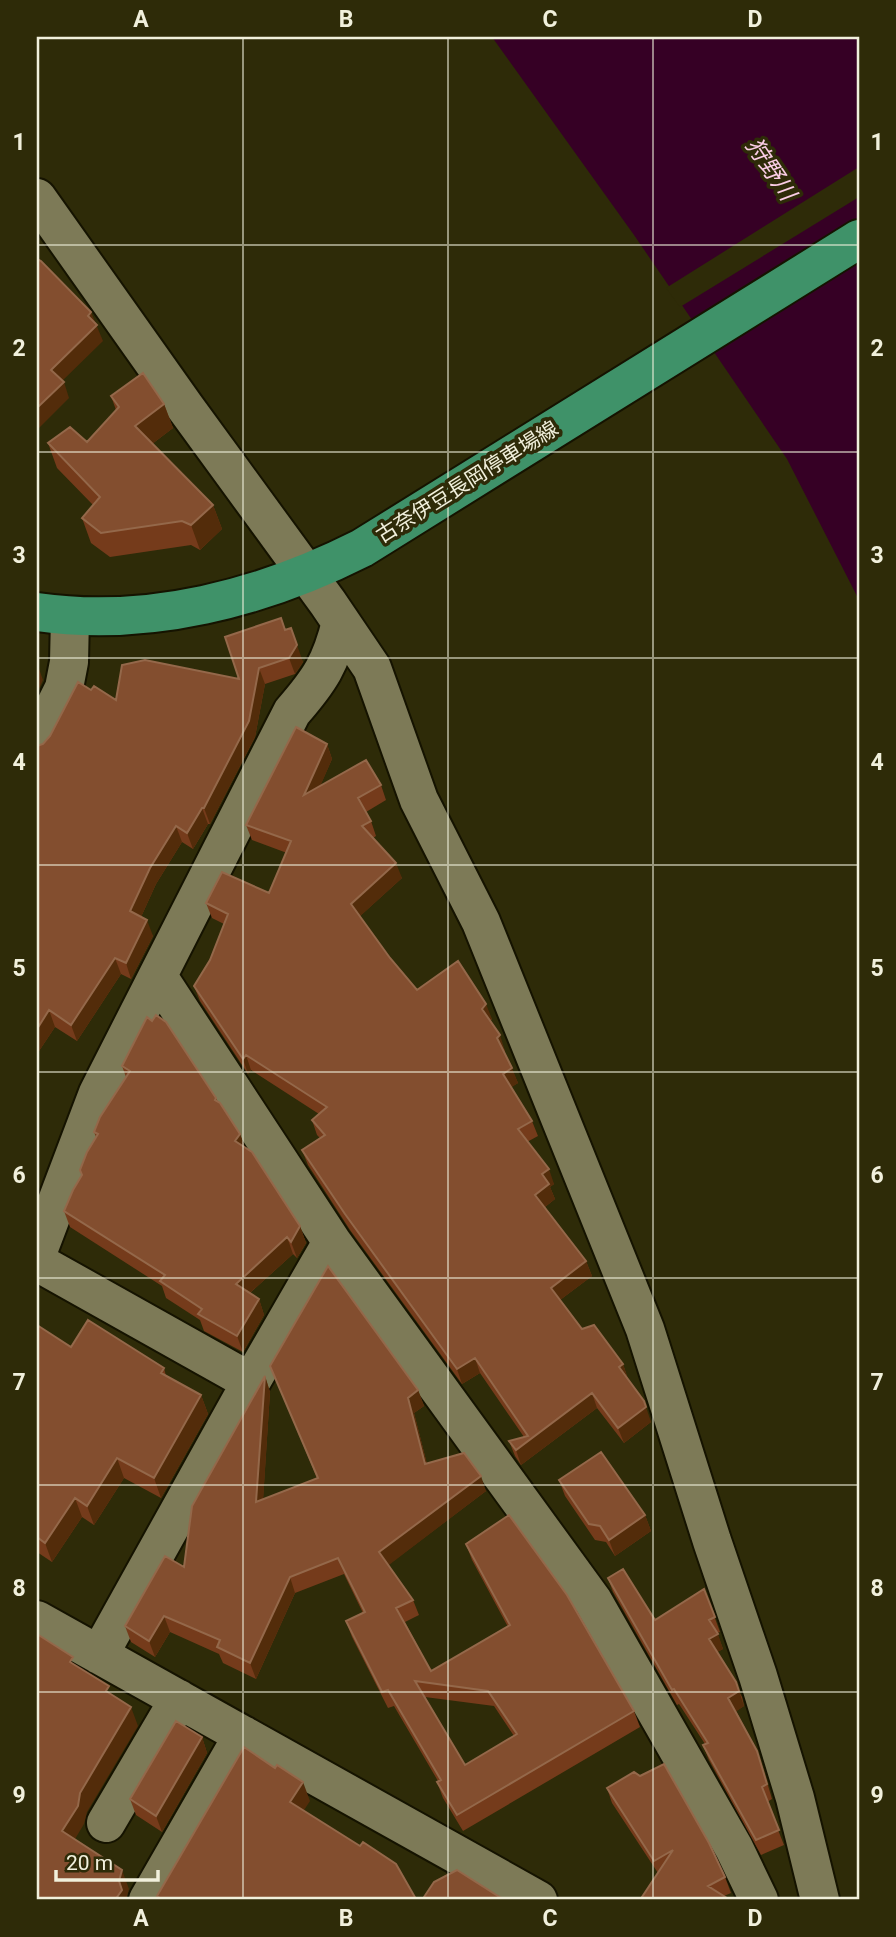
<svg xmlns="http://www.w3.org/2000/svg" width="896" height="1937" font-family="Roboto,'Noto Sans JP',sans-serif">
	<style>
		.water { fill: #360025 }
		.pier { fill: #2e2b08 }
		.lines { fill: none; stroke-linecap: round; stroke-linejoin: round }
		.minor-casing { stroke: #151300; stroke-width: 42 }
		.major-casing { stroke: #151300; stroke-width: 42 }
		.minor { stroke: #7d7a57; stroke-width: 38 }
		.major { stroke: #3f9269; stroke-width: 38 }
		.wall { fill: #753b1b; fill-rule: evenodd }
		.shaded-wall { fill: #532c0a }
		.building { fill: #834e2f; stroke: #94684a; stroke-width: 2; fill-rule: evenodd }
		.grid { fill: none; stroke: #f1f0dc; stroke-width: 2; stroke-opacity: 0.55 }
		.labels { text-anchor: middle; stroke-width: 7; stroke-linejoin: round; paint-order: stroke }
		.street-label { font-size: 21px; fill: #f1f0dc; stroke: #2e2b08 }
		.water-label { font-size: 23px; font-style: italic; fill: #fbcde6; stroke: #2e2b08 }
		.neatline { fill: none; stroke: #f1f0dc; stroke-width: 2.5 }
		.grid-label { font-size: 23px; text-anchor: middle; font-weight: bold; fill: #f1f0dc }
	</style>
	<rect width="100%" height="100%" fill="#2e2b08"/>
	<path class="water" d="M 492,37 L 859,37 L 859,600 L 787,459 L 634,235 Z"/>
	<path class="pier" d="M 859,167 L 859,197 L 680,307 L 666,288 Z"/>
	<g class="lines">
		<g class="minor-casing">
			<path id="minor" d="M 37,198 L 185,407 L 328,603 L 372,668 L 419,800 L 481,922 L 645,1329 L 712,1541 L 758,1676 L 795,1798 L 820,1900
				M 37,742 L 64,688 L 69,662 L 70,617
				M 159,978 L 332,1242 L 593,1601 L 734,1848 L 759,1900
				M 37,1254 L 98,1093 L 292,712 C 320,680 331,663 341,622
				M 37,1262 L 251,1382
				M 37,1620 L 538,1900
				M 99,1655 L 251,1382 L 332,1242
				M 106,1823 L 179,1699
				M 148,1900 L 243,1735"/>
		</g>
		<g class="major-casing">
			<path id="major" d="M 37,612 C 149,628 263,598 362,548 L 859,239"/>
		</g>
		<use href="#minor" class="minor"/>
		<use href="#major" class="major"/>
	</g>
	<path class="wall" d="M 111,396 L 164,404 L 173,428 L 152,444 L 213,505 L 222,529 L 200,550 L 191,545 L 110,557 L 91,543 L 82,518 L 93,505 L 57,468 L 48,443 L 87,442 L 116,410 Z
		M 285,630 L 303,662 L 295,674 L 265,684 L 255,737 L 210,824 L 208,824 L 193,849 L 182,842 L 156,884 L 141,917 L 153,936 L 131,979 L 121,974 L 77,1041 L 55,1027 L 37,1054 L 37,746 L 43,744 L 91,690 L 116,700 L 239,679 Z
		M 327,744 L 332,759 L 320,786 L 381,785 L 386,800 L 366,812 L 371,821 L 376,836 L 373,838 L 402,878 L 360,916 L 390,958 L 417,990 L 492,1019 L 490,1021 L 505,1051 L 504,1052 L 518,1083 L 511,1087 L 532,1121 L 538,1136 L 527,1142 L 554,1184 L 550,1187 L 555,1199 L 545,1207 L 586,1261 L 592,1276 L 560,1300 L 582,1329 L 623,1364 L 628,1379 L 651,1422 L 624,1443 L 597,1408 L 521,1465 L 515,1456 L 509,1441 L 524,1437 L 480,1373 L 462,1384 L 350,1230 L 308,1165 L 302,1150 L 320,1138 L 317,1135 L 312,1120 L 319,1114 L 251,1070 L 248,1074 L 200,1001 L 194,986 L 210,960 L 224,924 L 212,918 L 206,903 L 269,893 L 287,853 L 252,840 L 246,825 Z
		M 122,1066 L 216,1098 L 218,1102 L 240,1134 L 245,1148 L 300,1226 L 306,1243 L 297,1258 L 293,1254 L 250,1293 L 259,1299 L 264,1315 L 243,1352 L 204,1331 L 200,1320 L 166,1298 L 162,1286 L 70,1227 L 64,1211 L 82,1175 L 96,1137 L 94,1132 L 126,1077 Z
		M 37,1325 L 71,1347 L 164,1368 L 166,1376 L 201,1395 L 208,1414 L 161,1498 L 124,1478 L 94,1525 L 82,1517 L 52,1562 L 37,1552 Z
		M 270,1366 L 418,1390 L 424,1406 L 414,1413 L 427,1464 L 486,1491 L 388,1565 L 413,1600 L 419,1615 L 405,1622 L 431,1671 L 508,1627 L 472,1560 L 466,1544 L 634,1711 L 640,1727 L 463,1831 L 443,1798 L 437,1782 L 438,1781 L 394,1706 L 388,1708 L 352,1637 L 346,1621 L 363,1613 L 344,1574 L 295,1593 L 256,1679 L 223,1663 L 219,1654 L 170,1632 L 155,1657 L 131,1642 L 125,1626 L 184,1567 L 265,1376 L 270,1392 L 263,1499 L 317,1478 ZM 425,1697 L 494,1706 L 514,1736 L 465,1765 Z
		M 559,1480 L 645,1515 L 651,1531 L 615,1556 L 606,1542 L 595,1540 L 565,1496 Z
		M 608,1578 L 655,1620 L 706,1594 L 720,1632 L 717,1633 L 723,1649 L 717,1652 L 742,1697 L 744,1706 L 736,1711 L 757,1751 L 762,1765 L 772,1799 L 767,1802 L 784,1845 L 761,1855 L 709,1760 L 703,1745 L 705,1744 L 679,1704 L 677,1705 L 613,1592 Z
		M 202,1737 L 207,1753 L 162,1832 L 136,1815 L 130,1799 Z
		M 607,1788 L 725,1877 L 731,1893 L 724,1896 L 658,1873 L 612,1803 Z"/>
	<path class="shaded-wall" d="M 91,312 L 103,341 L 57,386 L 51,370 Z
		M 64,382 L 69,398 L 37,430 L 37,408 Z
		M 164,404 L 173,428 L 144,450 L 135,426 Z
		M 213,505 L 222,529 L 200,550 L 191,525 Z
		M 291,628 L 303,662 L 295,674 L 289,658 Z
		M 37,663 L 43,680 L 37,693 Z
		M 259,668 L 265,684 L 255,737 L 210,824 L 204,808 Z
		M 327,744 L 332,759 L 310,810 L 304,795 Z
		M 202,808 L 208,824 L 193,849 L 187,833 Z
		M 176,826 L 182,842 L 156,884 L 136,928 L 130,911 L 150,868 Z
		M 396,863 L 402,878 L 357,919 L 351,904 Z
		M 147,920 L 153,936 L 131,979 L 126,963 Z
		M 115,958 L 121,974 L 77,1041 L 71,1025 Z
		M 486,1004 L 492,1019 L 487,1024 L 482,1009 Z
		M 49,1010 L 55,1027 L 37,1054 L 37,1029 Z
		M 500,1035 L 505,1051 L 502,1053 L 497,1038 Z
		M 246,1055 L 251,1070 L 248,1074 L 243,1059 Z
		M 512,1068 L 518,1083 L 509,1089 L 503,1074 Z
		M 240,1134 L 246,1150 L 235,1141 Z
		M 549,1169 L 554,1184 L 550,1187 L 555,1199 L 541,1210 L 535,1195 L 542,1174 Z
		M 300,1226 L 306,1243 L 297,1258 L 291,1242 Z
		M 287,1237 L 293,1254 L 242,1300 L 236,1284 Z
		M 586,1261 L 592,1276 L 556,1303 L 551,1288 Z
		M 259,1299 L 264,1315 L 243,1352 L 237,1336 Z
		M 475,1358 L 480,1373 L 462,1384 L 457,1369 Z
		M 623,1364 L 628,1379 L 619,1367 Z
		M 265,1376 L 270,1392 L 262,1518 L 256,1502 Z
		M 418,1390 L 424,1406 L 414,1413 L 431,1480 L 425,1464 L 408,1398 Z
		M 592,1393 L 597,1408 L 521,1465 L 516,1450 Z
		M 201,1395 L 208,1414 L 161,1498 L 154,1478 Z
		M 644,1401 L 651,1422 L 624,1443 L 618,1428 Z
		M 117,1458 L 124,1478 L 94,1525 L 87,1506 Z
		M 481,1476 L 486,1491 L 385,1568 L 379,1552 Z
		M 75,1498 L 82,1517 L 52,1562 L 45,1543 Z
		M 645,1515 L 651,1531 L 615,1556 L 609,1540 Z
		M 290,1577 L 295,1593 L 256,1679 L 250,1663 Z
		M 164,1616 L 170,1632 L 155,1657 L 149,1641 Z
		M 718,1634 L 723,1649 L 714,1654 L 709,1639 Z
		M 736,1682 L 744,1706 L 734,1713 L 728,1698 Z
		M 131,1707 L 138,1726 L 87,1812 L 84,1824 L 69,1849 L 62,1831 L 80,1793 Z
		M 202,1737 L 207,1753 L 162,1832 L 156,1816 Z
		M 303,1782 L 310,1801 L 297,1821 L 290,1802 Z
		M 122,1870 L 129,1889 L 126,1900 L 115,1900 Z"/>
	<path class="building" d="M 37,259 L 41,261 L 91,312 L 88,316 L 97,325 L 51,370 L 64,382 L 37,408 Z
		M 143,373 L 164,404 L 135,426 L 213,505 L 191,525 L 182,521 L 101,533 L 82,518 L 100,497 L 48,443 L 70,427 L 87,442 L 119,407 L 111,396 Z
		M 281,618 L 285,630 L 291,628 L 297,645 L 289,658 L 259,668 L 249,721 L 204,808 L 202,808 L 187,833 L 176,826 L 150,868 L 130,911 L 147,920 L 126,963 L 115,958 L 71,1025 L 49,1010 L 37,1029 L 37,746 L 43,744 L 50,736 L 78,682 L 91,690 L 94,686 L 116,700 L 122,665 L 145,660 L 239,679 L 225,637 Z
		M 296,727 L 327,744 L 304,795 L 366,760 L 381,785 L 358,798 L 371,821 L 362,826 L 396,863 L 351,904 L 390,958 L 417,990 L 458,961 L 486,1004 L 482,1009 L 500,1035 L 497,1038 L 512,1068 L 503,1074 L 532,1121 L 518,1129 L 549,1169 L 542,1174 L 549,1184 L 535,1195 L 586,1261 L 551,1288 L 582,1329 L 594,1325 L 623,1364 L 619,1367 L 644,1401 L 646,1407 L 618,1428 L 592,1393 L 516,1450 L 509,1441 L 528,1436 L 475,1358 L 457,1369 L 345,1214 L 302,1150 L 325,1135 L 312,1120 L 327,1107 L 246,1055 L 243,1059 L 194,986 L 210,960 L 228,914 L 206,903 L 222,872 L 269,893 L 291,841 L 246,825 Z
		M 156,1015 L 166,1022 L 216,1098 L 215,1100 L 220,1103 L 240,1134 L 235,1141 L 252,1152 L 300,1226 L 291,1242 L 287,1237 L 236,1284 L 259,1299 L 237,1336 L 198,1314 L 202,1309 L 160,1281 L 165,1275 L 64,1211 L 73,1190 L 82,1175 L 80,1170 L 87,1152 L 98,1134 L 94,1132 L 100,1117 L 130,1071 L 122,1066 L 147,1017 L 152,1021 Z
		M 328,1266 L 418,1390 L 408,1398 L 425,1464 L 464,1453 L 481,1476 L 379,1552 L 413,1600 L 396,1608 L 431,1671 L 510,1625 L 466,1544 L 509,1515 L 567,1595 L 634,1711 L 457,1815 L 437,1782 L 441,1780 L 388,1690 L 382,1692 L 346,1621 L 365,1612 L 338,1558 L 290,1577 L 250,1663 L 217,1647 L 220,1640 L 164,1616 L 149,1641 L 125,1626 L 165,1556 L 184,1567 L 192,1506 L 265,1376 L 256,1502 L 318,1478 L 270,1366 ZM 415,1681 L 488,1691 L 517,1734 L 465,1765 Z
		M 88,1320 L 164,1368 L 161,1373 L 201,1395 L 154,1478 L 117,1458 L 87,1506 L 75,1498 L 45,1543 L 37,1537 L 37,1325 L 71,1347 Z
		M 601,1452 L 645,1515 L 609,1540 L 600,1526 L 589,1524 L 559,1480 Z
		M 623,1569 L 655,1620 L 704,1589 L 706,1594 L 715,1617 L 709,1620 L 718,1634 L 709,1639 L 736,1682 L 739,1691 L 728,1698 L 757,1751 L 767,1784 L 762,1787 L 779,1830 L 756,1840 L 703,1745 L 708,1743 L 674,1689 L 672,1690 L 608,1578 Z
		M 37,1634 L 73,1657 L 70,1662 L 109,1686 L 106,1691 L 131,1707 L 80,1793 L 78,1806 L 62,1831 L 122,1870 L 119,1881 L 122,1890 L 115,1900 L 37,1900 L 37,1764 L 38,1762 L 37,1761 Z
		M 176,1721 L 202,1737 L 156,1816 L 130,1799 Z
		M 244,1747 L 275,1768 L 277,1765 L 303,1782 L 290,1802 L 360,1846 L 363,1842 L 396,1864 L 416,1899 L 415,1900 L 163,1900 L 157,1896 Z
		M 664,1764 L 709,1843 L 725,1877 L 708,1886 L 730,1900 L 640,1900 L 673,1850 L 654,1861 L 607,1788 L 634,1772 L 640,1776 Z
		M 457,1870 L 501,1898 L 499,1900 L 430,1900 L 424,1897 L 434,1882 Z"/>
	<path class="grid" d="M 243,37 L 243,1900M 448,37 L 448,1900M 653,37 L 653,1900M 37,245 L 859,245M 37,452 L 859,452M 37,658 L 859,658M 37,865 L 859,865M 37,1072 L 859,1072M 37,1278 L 859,1278M 37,1485 L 859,1485M 37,1692 L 859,1692"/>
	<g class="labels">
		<g class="street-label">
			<text transform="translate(467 482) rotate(-32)" y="7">古奈伊豆長岡停車場線</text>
		</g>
		<g class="water-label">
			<text transform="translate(771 169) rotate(56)" y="8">狩野川</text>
		</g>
	</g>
	<rect width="896" height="1937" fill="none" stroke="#2e2b08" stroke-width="77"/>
	<path d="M56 1870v10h102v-10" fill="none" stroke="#f1f0dc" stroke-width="3.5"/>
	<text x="66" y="1870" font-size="21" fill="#f1f0dc" stroke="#2e2b08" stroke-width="5" paint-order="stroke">20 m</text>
	<rect x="38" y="38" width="820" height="1860" class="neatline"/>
	<g class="grid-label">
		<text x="141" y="27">A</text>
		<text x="346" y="27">B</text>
		<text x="550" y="27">C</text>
		<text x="755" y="27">D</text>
		<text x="19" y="150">1</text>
		<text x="877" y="150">1</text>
		<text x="19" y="356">2</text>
		<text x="877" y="356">2</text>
		<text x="19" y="563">3</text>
		<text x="877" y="563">3</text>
		<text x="19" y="770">4</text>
		<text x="877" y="770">4</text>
		<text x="19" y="976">5</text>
		<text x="877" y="976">5</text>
		<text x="19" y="1183">6</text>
		<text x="877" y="1183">6</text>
		<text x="19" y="1390">7</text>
		<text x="877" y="1390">7</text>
		<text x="19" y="1596">8</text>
		<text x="877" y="1596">8</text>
		<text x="19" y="1803">9</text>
		<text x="877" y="1803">9</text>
		<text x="141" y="1926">A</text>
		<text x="346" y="1926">B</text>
		<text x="550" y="1926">C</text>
		<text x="755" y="1926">D</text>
	</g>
</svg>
